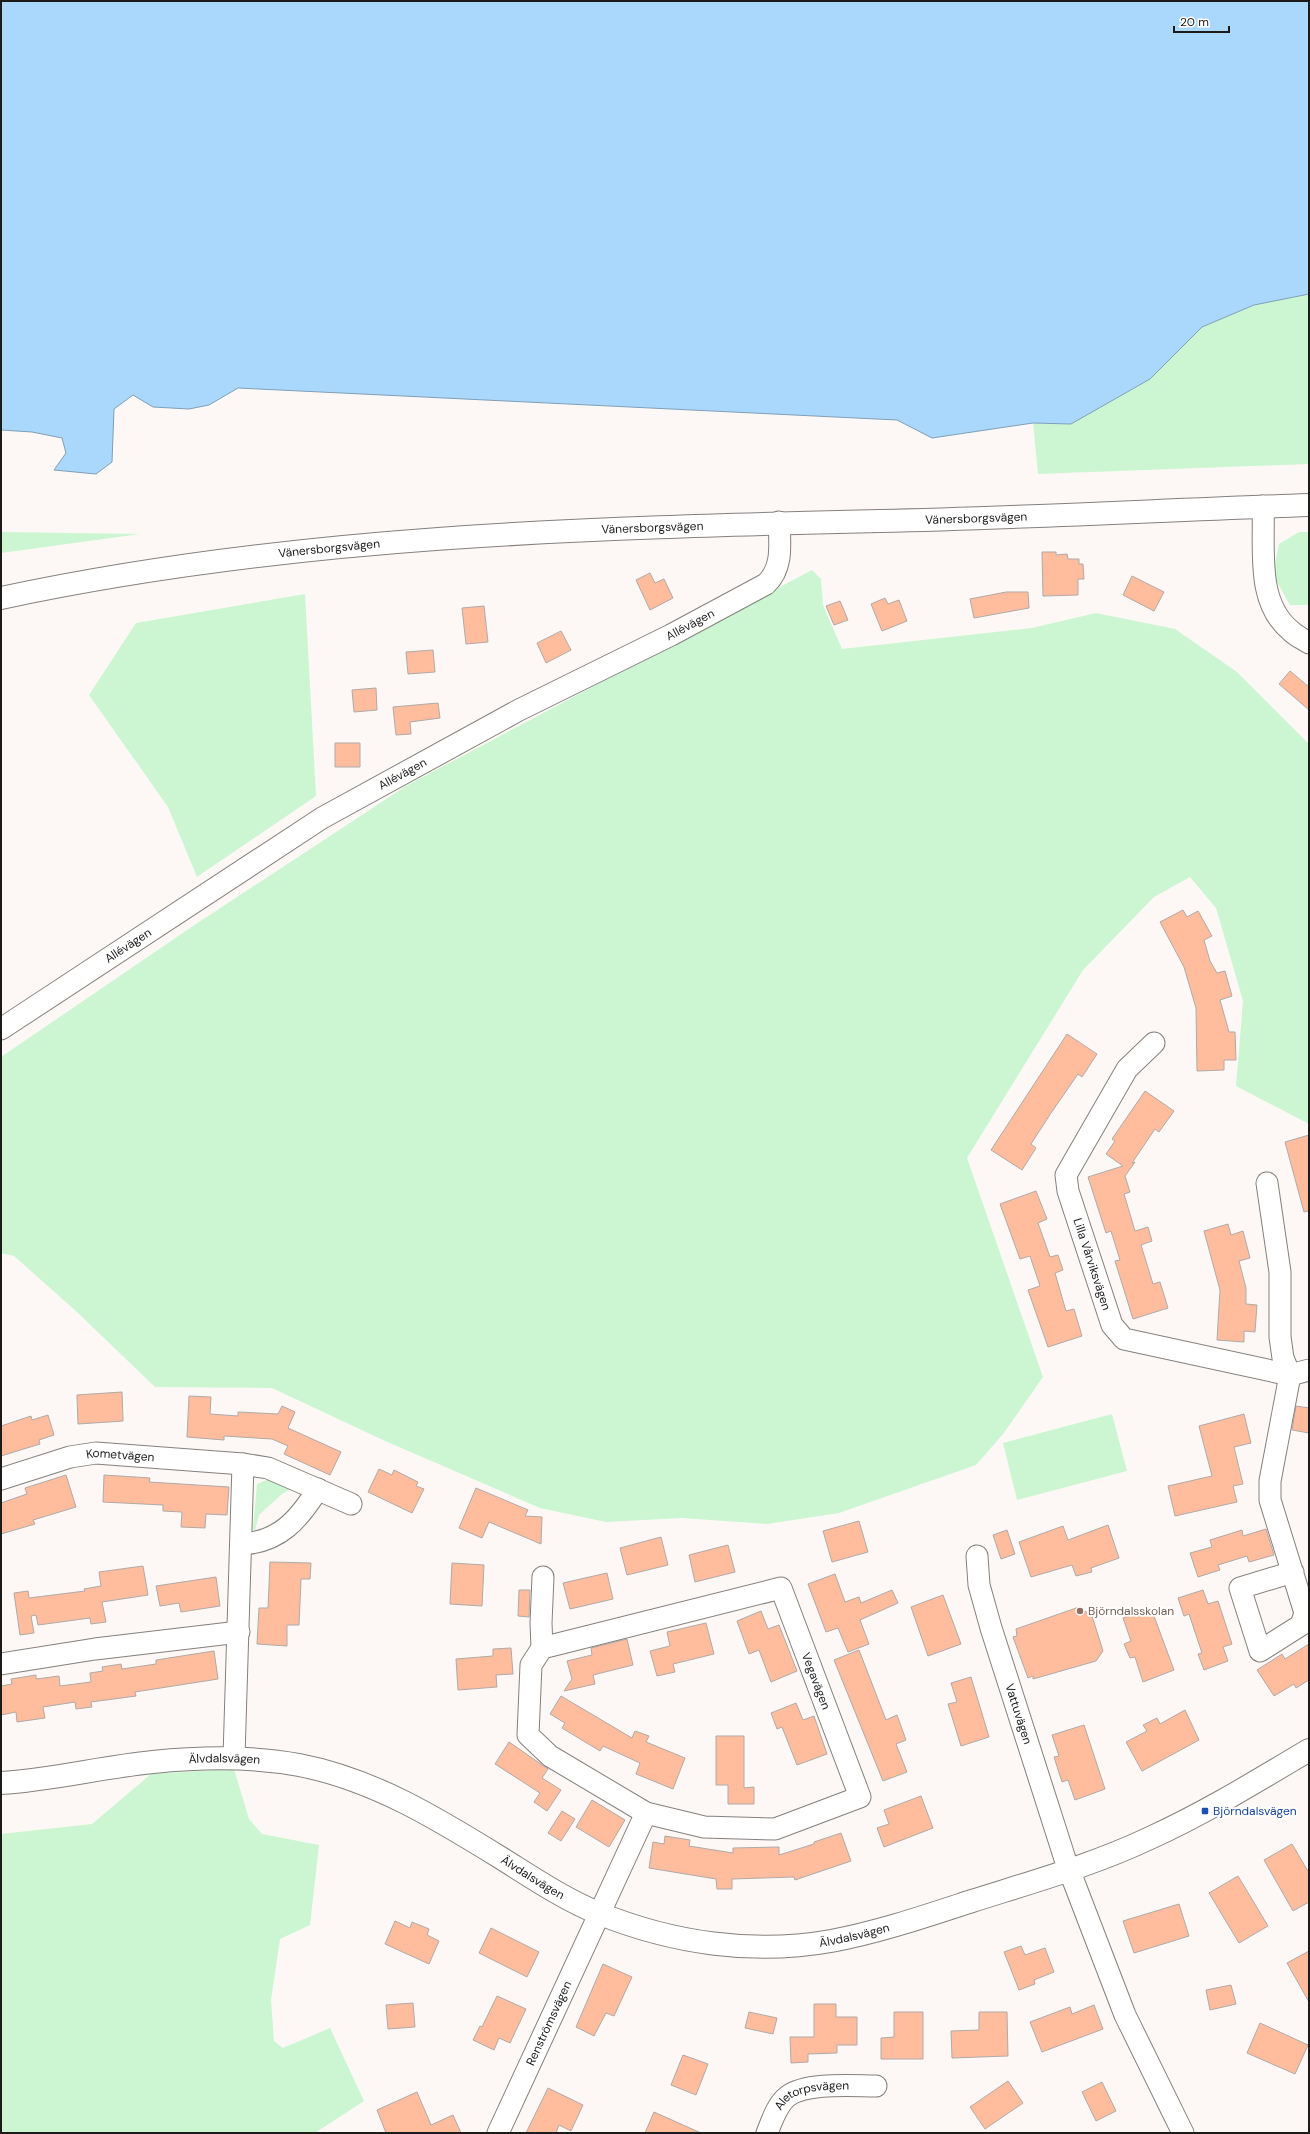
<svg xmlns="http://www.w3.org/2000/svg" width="1310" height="2134" font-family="'DM Sans',sans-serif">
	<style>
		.green { fill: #cbf6d1 }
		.water { fill: #a9d8fc; stroke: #7f9fb8 }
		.building { fill: #ffbd9e; stroke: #afaaa8 }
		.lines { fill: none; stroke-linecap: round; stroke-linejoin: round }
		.minor-casing { stroke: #85807e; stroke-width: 23 }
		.tertiary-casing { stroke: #85807e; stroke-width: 24 }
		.secondary-casing { stroke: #85807e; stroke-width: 24 }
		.minor { stroke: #fff; stroke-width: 21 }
		.tertiary { stroke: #fff; stroke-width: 22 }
		.secondary { stroke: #fff; stroke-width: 22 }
		.education-dot { fill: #8d6e63; stroke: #fff; stroke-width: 1.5 }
		.transit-dot { fill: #1a4fb4; stroke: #fff; stroke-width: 1.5 }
		.labels { text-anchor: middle; stroke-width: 3.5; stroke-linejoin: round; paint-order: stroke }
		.street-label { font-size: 12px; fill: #1d1b1a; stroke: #fff }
		.education-label { font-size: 12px; fill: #785e54; stroke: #fff; text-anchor: start }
		.transit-label { font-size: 12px; fill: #164399; stroke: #fff; text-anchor: start }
	</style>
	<rect width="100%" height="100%" fill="#fdf8f5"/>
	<path class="green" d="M 1309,294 L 1309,464 L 1038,474 L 1033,423 L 1071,424 L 1150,379 L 1202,327 L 1254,305 Z
		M 1,532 L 140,534 L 1,553 Z
		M 1299,532 L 1309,532 L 1309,605 L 1290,605 L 1273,575 L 1279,544 Z
		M 812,570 L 821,579 L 823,605 L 842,649 L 1032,628 L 1096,613 L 1175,629 L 1237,672 L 1309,744 L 1309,1124 L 1236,1086 L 1243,1001 L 1216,908 L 1190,877 L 1154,897 L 1083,970 L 967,1158 L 1043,1377 L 1003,1434 L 976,1465 L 839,1513 L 767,1524 L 682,1518 L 606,1522 L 540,1508 L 383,1440 L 272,1388 L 155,1387 L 77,1312 L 14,1256 L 1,1253 L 1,1057 L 190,928 L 406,786 Z
		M 305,594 L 316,796 L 197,877 L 168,807 L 89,695 L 136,623 Z
		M 1112,1414 L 1127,1471 L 1017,1500 L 1003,1443 Z
		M 269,1479 L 294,1487 L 282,1494 L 259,1515 L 255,1531 L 253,1528 L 257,1484 Z
		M 234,1769 L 249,1819 L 262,1834 L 319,1845 L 310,1925 L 280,1939 L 271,2000 L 274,2041 L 283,2048 L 330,2028 L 364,2101 L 315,2133 L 1,2133 L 1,1834 L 92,1824 L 151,1774 Z"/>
	<path class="water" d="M 1,1 L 1309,1 L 1309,294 L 1254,305 L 1202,327 L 1150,379 L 1071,424 L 1033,423 L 932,438 L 897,420 L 238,388 L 209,405 L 189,409 L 153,407 L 133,395 L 114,409 L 112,462 L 96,474 L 54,470 L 66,453 L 62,438 L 32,432 L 1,430 Z"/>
	<path class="building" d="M 1042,552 L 1056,552 L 1056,555 L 1067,554 L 1068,559 L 1079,559 L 1079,564 L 1083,564 L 1084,579 L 1078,579 L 1078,595 L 1043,596 Z
		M 650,573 L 655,583 L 664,579 L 673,598 L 650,610 L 636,580 Z
		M 1132,576 L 1164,592 L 1154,611 L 1123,595 Z
		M 1006,592 L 1028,592 L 1029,608 L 974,618 L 970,599 Z
		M 885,598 L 888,604 L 899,600 L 907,621 L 882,631 L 871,604 Z
		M 840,601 L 848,620 L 834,625 L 826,606 Z
		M 484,606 L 488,642 L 466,644 L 462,608 Z
		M 561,631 L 571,650 L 546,663 L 537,643 Z
		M 433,650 L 435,672 L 408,674 L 406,652 Z
		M 1290,671 L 1309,687 L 1309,710 L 1279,684 Z
		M 376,688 L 377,710 L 354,712 L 352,690 Z
		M 438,703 L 440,718 L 410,722 L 411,734 L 396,735 L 393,707 Z
		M 335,743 L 360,743 L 360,767 L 335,767 Z
		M 1183,910 L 1187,917 L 1198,911 L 1212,936 L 1204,940 L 1210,961 L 1217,973 L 1225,971 L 1232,996 L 1220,1000 L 1229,1032 L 1235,1032 L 1236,1060 L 1224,1060 L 1224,1070 L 1197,1071 L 1196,1008 L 1184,967 L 1160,922 Z
		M 1067,1034 L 1097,1054 L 1082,1077 L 1078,1074 L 1051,1113 L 1031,1144 L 1036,1148 L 1022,1170 L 991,1150 Z
		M 1145,1091 L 1174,1111 L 1159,1132 L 1155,1129 L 1132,1163 L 1135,1162 L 1125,1176 L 1130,1192 L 1124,1194 L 1135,1231 L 1148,1227 L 1152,1241 L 1141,1245 L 1153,1284 L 1160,1282 L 1168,1308 L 1133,1319 L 1115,1261 L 1120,1260 L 1111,1231 L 1106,1233 L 1088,1177 L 1123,1166 L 1106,1154 L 1115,1141 L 1112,1139 Z
		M 1309,1135 L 1309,1211 L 1304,1212 L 1285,1142 Z
		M 1036,1191 L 1047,1219 L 1038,1223 L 1050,1257 L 1058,1255 L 1063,1270 L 1055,1273 L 1066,1311 L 1074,1309 L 1082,1336 L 1048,1347 L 1028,1290 L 1040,1286 L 1030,1256 L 1020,1259 L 1000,1204 Z
		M 1228,1224 L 1231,1235 L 1243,1231 L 1250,1258 L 1239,1261 L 1246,1288 L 1246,1304 L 1257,1305 L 1255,1332 L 1244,1331 L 1244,1342 L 1217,1340 L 1220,1290 L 1204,1231 Z
		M 122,1392 L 123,1421 L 78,1424 L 77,1395 Z
		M 189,1396 L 211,1397 L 210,1414 L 238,1416 L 238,1412 L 278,1414 L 282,1406 L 295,1412 L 288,1428 L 341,1452 L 330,1475 L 284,1454 L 288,1446 L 272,1439 L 224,1436 L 224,1440 L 187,1437 Z
		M 1296,1406 L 1309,1408 L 1309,1433 L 1292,1430 Z
		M 1244,1414 L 1251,1443 L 1234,1447 L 1243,1484 L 1233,1486 L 1237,1502 L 1175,1516 L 1168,1486 L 1212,1476 L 1199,1426 Z
		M 48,1415 L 54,1435 L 39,1440 L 40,1444 L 1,1456 L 1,1426 L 31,1416 L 32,1420 Z
		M 379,1469 L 392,1475 L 394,1470 L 418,1482 L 416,1486 L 424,1489 L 412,1513 L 368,1492 Z
		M 66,1475 L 76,1507 L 33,1520 L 35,1524 L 1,1534 L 1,1503 L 27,1494 L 25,1488 Z
		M 104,1475 L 150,1478 L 149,1482 L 229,1487 L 227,1515 L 206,1514 L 205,1528 L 181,1527 L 182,1512 L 163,1511 L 163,1505 L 103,1502 Z
		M 476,1488 L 528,1510 L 525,1516 L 542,1517 L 541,1544 L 489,1522 L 482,1538 L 459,1528 Z
		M 859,1521 L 868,1552 L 832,1562 L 823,1531 Z
		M 1108,1525 L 1119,1558 L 1091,1568 L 1092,1572 L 1076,1576 L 1072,1565 L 1031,1577 L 1019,1542 L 1063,1526 L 1068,1540 Z
		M 1266,1529 L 1274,1555 L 1249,1562 L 1247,1556 L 1218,1565 L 1220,1570 L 1198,1577 L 1190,1553 L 1212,1547 L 1210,1540 L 1242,1530 L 1243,1536 Z
		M 1007,1530 L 1015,1554 L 1001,1559 L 993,1535 Z
		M 661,1537 L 668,1565 L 627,1575 L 620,1548 Z
		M 728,1545 L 735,1572 L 695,1582 L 689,1555 Z
		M 270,1562 L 311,1563 L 310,1579 L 301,1579 L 299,1625 L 287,1625 L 287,1646 L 257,1644 L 259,1608 L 268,1608 Z
		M 452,1563 L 484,1565 L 482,1606 L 450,1604 Z
		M 143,1566 L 148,1595 L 102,1602 L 106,1622 L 91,1624 L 90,1618 L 38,1625 L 36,1615 L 31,1616 L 34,1633 L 20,1635 L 14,1593 L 28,1591 L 29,1598 L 85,1591 L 84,1589 L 101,1586 L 99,1572 Z
		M 607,1573 L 613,1599 L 570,1609 L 563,1583 Z
		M 835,1574 L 845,1602 L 859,1597 L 861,1603 L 892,1590 L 898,1603 L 860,1620 L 869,1644 L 848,1652 L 838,1628 L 826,1632 L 808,1584 Z
		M 216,1577 L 220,1606 L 181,1612 L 179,1603 L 160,1606 L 156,1586 Z
		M 519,1590 L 530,1590 L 529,1617 L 518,1616 Z
		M 1203,1590 L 1208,1604 L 1218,1601 L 1232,1644 L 1223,1647 L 1228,1661 L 1204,1670 L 1198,1654 L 1202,1653 L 1189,1614 L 1184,1616 L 1178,1598 Z
		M 943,1595 L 961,1644 L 928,1656 L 911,1607 Z
		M 1079,1607 L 1092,1616 L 1103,1651 L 1096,1661 L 1033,1679 L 1033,1676 L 1028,1678 L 1013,1637 L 1017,1636 L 1016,1629 Z
		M 1151,1608 L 1174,1670 L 1143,1682 L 1135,1657 L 1130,1658 L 1124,1644 L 1131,1641 L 1123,1618 Z
		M 761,1611 L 768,1629 L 779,1625 L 797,1671 L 771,1682 L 759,1650 L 749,1654 L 737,1621 Z
		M 706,1623 L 714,1654 L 673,1664 L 675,1672 L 657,1676 L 650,1651 L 670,1646 L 667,1632 Z
		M 627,1639 L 633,1665 L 593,1675 L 595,1684 L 564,1691 L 572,1679 L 567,1661 L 592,1655 L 591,1648 Z
		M 1309,1644 L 1309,1680 L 1296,1688 L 1294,1684 L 1274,1696 L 1257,1670 L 1282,1654 L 1285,1659 Z
		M 511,1648 L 513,1674 L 496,1675 L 497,1687 L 458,1690 L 456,1659 L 493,1656 L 493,1649 Z
		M 859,1650 L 886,1720 L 897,1715 L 906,1740 L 896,1744 L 907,1772 L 883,1781 L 834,1660 Z
		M 214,1651 L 218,1679 L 135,1692 L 136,1696 L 91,1702 L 92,1707 L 76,1709 L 75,1702 L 43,1707 L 45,1718 L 17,1722 L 16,1712 L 1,1715 L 1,1686 L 12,1684 L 11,1679 L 36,1675 L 36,1679 L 59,1676 L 60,1686 L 91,1682 L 90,1673 L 103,1671 L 102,1667 L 121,1664 L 122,1669 L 156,1664 L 156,1660 Z
		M 971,1677 L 989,1737 L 961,1746 L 948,1704 L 957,1702 L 951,1683 Z
		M 561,1696 L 632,1738 L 635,1731 L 649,1736 L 646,1742 L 685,1758 L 673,1789 L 636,1774 L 640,1763 L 603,1746 L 600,1751 L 562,1728 L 565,1723 L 550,1714 Z
		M 796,1703 L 803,1720 L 814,1716 L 827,1754 L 797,1765 L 782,1727 L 777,1729 L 771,1713 Z
		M 1185,1710 L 1199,1740 L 1142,1771 L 1126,1742 L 1147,1731 L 1143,1725 L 1157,1718 L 1160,1724 Z
		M 1084,1725 L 1105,1789 L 1075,1800 L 1068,1780 L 1062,1782 L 1054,1757 L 1059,1756 L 1052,1735 Z
		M 716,1736 L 744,1736 L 744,1788 L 754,1787 L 754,1804 L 728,1804 L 728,1785 L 716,1785 Z
		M 509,1742 L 548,1769 L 542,1778 L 561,1790 L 547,1811 L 534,1802 L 540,1793 L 495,1764 Z
		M 921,1796 L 933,1828 L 884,1847 L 877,1828 L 889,1824 L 884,1810 Z
		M 592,1800 L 625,1820 L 609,1847 L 576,1827 Z
		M 562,1811 L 575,1819 L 561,1841 L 548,1833 Z
		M 841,1833 L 851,1861 L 795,1880 L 794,1877 L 732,1879 L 732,1889 L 717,1889 L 716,1879 L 649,1868 L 653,1842 L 664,1844 L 665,1836 L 690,1840 L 689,1846 L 733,1853 L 733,1848 L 779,1847 L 779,1855 L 814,1844 L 814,1842 Z
		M 1292,1844 L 1309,1873 L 1309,1902 L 1293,1911 L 1264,1860 Z
		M 1238,1876 L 1268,1926 L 1239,1943 L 1209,1893 Z
		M 1179,1904 L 1189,1936 L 1134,1953 L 1123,1921 Z
		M 395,1921 L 410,1928 L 412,1922 L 429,1929 L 427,1935 L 439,1941 L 429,1964 L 385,1944 Z
		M 491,1928 L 539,1952 L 527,1977 L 479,1953 Z
		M 1021,1946 L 1025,1955 L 1045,1948 L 1054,1972 L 1034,1980 L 1035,1984 L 1019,1990 L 1004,1952 Z
		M 1309,1951 L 1309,2002 L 1287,1963 Z
		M 603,1964 L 632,1977 L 614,2016 L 606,2013 L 594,2036 L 576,2027 Z
		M 1231,1985 L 1236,2004 L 1210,2010 L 1206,1990 Z
		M 497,1996 L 526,2009 L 510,2043 L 499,2038 L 494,2050 L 473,2040 L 480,2026 L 482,2027 Z
		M 413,2003 L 415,2027 L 388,2029 L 386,2005 Z
		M 814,2004 L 836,2004 L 836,2017 L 857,2017 L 857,2045 L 837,2045 L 837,2053 L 808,2054 L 808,2062 L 791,2063 L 790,2037 L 814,2037 Z
		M 1094,2005 L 1103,2029 L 1042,2052 L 1030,2022 L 1070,2007 L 1072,2014 Z
		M 749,2012 L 777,2018 L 773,2034 L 745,2028 Z
		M 894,2012 L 923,2012 L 923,2059 L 881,2059 L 881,2038 L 894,2037 Z
		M 979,2012 L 1007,2012 L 1008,2056 L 952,2058 L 951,2031 L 979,2030 Z
		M 1260,2023 L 1308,2045 L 1295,2074 L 1247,2053 Z
		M 683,2055 L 708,2064 L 696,2095 L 671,2085 Z
		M 1008,2081 L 1023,2103 L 985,2129 L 970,2107 Z
		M 1102,2082 L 1116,2111 L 1096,2121 L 1082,2092 Z
		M 548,2088 L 583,2105 L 571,2131 L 559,2125 L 556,2133 L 526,2133 Z
		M 417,2092 L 431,2125 L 453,2115 L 461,2133 L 386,2133 L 377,2110 Z
		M 654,2112 L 701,2133 L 645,2133 Z"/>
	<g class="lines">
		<g class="minor-casing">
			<g id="minor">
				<path d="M 1263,506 C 1265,547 1255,602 1291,631 C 1296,636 1303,639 1309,643"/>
				<path id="s1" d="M 1,1029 L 322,818 L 519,710 L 671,635 L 766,584 C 783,568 780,545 779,522"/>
				<path id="s2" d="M 1154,1043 L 1127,1069 L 1066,1175 L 1068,1191 L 1112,1325 L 1124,1339 L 1290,1375 L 1309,1370"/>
				<path d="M 1267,1183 L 1280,1272 L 1280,1337 L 1283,1358 L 1290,1375 L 1270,1481 L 1270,1500 L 1305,1613 L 1301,1625 L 1260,1651 L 1240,1588 L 1293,1572"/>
				<path id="s3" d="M 1,1479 L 70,1457 L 96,1453 L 243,1464 L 268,1468 L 351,1504"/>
				<path d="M 242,1544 C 280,1542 299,1519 318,1489"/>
				<path id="s4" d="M 977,1556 L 979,1585 L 991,1628 L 1065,1859 L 1125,2015 L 1183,2133"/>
				<path d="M 781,1588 L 860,1797 L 775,1829 L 704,1827 L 646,1813 L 550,1756 L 528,1735 L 531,1665 L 542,1648 Z"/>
				<path d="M 542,1648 L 541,1623 L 543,1577"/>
				<path d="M 1,1664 L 95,1649 L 239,1632"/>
				<path d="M 234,1757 L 243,1464"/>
				<path id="s5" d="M 498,2133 L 646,1813"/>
				<path id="s6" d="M 767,2133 C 772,2121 777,2104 788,2096 C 807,2082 853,2086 876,2086"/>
			</g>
		</g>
		<g class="tertiary-casing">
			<g id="tertiary">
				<path id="s7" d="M 1,1783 C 52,1780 102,1767 153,1762 C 202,1757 251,1756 299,1765 C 373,1779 438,1819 501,1858 C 533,1878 564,1899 598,1913 C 672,1943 753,1955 831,1941 C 879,1932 926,1916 972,1901 C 1032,1882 1093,1865 1150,1838 C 1205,1813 1257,1781 1309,1750"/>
			</g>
		</g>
		<g class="secondary-casing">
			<g id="secondary">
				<path id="s8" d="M 1,598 C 290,536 586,528 880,521 C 1023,518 1166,510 1309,505"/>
			</g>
		</g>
		<use href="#minor" class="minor"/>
		<use href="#tertiary" class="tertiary"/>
		<use href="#secondary" class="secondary"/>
	</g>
	<circle class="education-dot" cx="1080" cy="1611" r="4"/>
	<rect class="transit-dot" x="1201" y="1807" width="8" height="8" rx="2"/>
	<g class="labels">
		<g class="street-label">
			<text dy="4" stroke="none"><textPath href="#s8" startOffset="980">Vänersborgsvägen</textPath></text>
			<text dy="4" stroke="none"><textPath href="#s8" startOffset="656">Vänersborgsvägen</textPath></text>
			<text dy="4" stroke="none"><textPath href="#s8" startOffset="332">Vänersborgsvägen</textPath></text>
			<text dy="4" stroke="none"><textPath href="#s1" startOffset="800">Allévägen</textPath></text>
			<text dy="4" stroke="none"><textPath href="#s1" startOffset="476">Allévägen</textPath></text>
			<text dy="4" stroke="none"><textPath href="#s1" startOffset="152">Allévägen</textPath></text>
			<text dy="4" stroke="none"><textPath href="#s2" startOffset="253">Lilla Vårviksvägen</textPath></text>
			<text dy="4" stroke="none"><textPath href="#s3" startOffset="123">Kometvägen</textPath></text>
			<text transform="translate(816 1681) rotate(69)" y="4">Vegavägen</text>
			<text dy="4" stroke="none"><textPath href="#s4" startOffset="164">Vattuvägen</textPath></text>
			<text dy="4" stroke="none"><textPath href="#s7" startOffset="225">Älvdalsvägen</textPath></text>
			<text dy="4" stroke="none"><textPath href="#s7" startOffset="561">Älvdalsvägen</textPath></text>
			<text dy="4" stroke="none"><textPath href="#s7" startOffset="897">Älvdalsvägen</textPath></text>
			<text dy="4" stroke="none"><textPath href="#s5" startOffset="121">Renströmsvägen</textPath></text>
			<text dy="4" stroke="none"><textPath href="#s6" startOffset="66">Aletorpsvägen</textPath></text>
		</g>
		<g class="education-label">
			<text x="1088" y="1615">Björndalsskolan</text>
		</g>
		<g class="transit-label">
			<text x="1213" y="1815">Björndalsvägen</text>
		</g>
	</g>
	<rect width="1310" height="2134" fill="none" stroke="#1d1b1a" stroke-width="4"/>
	<path d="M1174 26v6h55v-6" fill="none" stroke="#1d1b1a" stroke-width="2"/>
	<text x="1180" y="26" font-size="12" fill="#1d1b1a" stroke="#ffffff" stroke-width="3" paint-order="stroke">20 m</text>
</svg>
